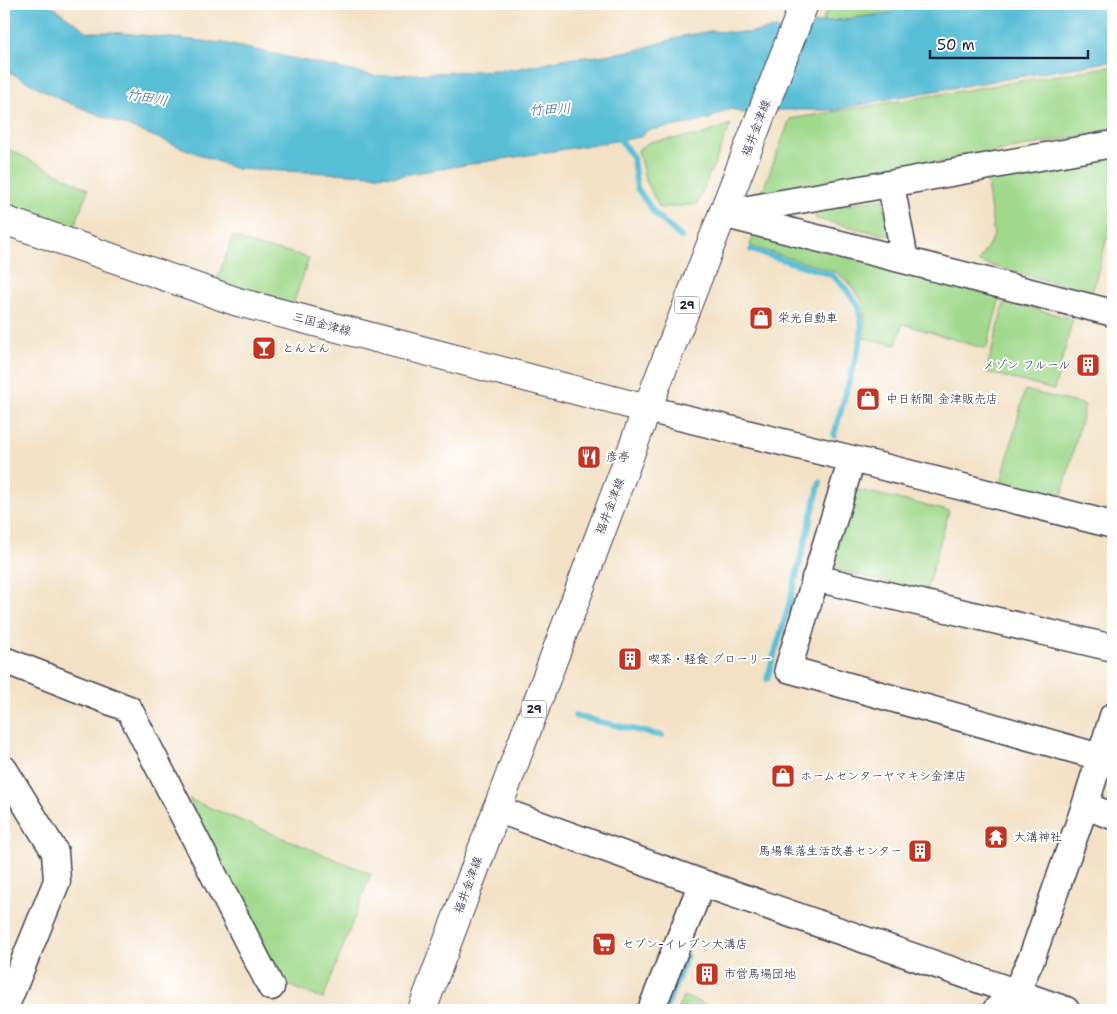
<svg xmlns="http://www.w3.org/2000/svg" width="1117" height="1014" font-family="'Shantell Sans','Klee One',sans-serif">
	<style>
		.green { fill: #a0d98c; stroke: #617e64 }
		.water { fill: #58bed6; stroke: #3d7088 }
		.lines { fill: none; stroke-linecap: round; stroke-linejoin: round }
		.stream { stroke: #58bed6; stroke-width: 6 }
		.minor-casing { stroke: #413f50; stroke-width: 29 }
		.major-casing { stroke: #413f50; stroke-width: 30 }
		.minor { stroke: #fff; stroke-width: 26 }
		.major { stroke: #fff; stroke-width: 28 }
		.labels { text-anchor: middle; stroke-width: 4; stroke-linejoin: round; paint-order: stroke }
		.shield { fill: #fff; stroke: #646476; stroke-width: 1 }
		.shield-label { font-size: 11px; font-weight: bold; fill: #22223b }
		.street-label { font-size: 12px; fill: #22223b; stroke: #fff }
		.poi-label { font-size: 12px; fill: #22223b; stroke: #fff; text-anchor: start }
		.water-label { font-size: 14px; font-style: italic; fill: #386079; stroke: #fff }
	</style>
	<rect width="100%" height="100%" fill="#fff"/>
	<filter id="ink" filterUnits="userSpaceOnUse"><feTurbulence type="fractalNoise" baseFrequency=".02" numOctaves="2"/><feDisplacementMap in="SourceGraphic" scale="10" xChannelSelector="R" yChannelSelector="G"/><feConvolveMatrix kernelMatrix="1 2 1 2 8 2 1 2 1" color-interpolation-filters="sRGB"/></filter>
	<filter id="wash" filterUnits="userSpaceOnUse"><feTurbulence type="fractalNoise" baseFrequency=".0096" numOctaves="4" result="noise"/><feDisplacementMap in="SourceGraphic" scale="20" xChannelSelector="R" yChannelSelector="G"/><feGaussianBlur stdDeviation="1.12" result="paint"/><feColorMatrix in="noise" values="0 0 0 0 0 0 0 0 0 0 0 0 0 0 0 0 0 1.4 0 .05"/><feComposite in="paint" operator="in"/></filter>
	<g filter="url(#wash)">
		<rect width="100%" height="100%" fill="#f3e1c5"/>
		<path class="green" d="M 829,4 L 901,4 L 891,13 L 822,22 Z
			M 1113,66 L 1113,130 L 761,195 L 790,119 Z
			M 731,124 L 697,204 L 660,208 L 645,179 L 638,150 L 649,142 L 701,135 Z
			M 4,147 L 88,189 L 72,233 L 4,208 Z
			M 1113,153 L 1113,224 L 1111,223 L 1092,293 L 978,262 L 994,236 L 986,174 Z
			M 883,198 L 890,236 L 816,219 L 814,211 Z
			M 754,232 L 1000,298 L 986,349 L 903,324 L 896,345 L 864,338 L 864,314 L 862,301 L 849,283 L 836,272 L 750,246 Z
			M 233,236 L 257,246 L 292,253 L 309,258 L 291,310 L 216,283 Z
			M 1005,301 L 1073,319 L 1054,390 L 986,372 Z
			M 1025,390 L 1085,405 L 1061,499 L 1001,483 Z
			M 859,490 L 949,511 L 926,592 L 837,570 L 832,559 L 851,494 Z
			M 189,799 L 371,874 L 323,999 L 277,981 Z
			M 683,996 L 720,1010 L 678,1010 Z"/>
		<path class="water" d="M 4,4 L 49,4 L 88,32 L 111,32 L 223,43 L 375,76 L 516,69 L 562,59 L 598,56 L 637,50 L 683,36 L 711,31 L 746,33 L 891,13 L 901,4 L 1113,4 L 1113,61 L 898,97 L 835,110 L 779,110 L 742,113 L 732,109 L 724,111 L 709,119 L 689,124 L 648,130 L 641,137 L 396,176 L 236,169 L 59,99 L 4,69 Z"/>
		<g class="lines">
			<path class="stream" d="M 617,135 L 633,158 L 637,188 L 655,214 L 681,237
				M 751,250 L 832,275 L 845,288 L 858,305 L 862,326 L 860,343 L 834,435
				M 767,679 L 787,612 L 820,482
				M 575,716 L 662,736
				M 665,1010 L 687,956"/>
		</g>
	</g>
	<g filter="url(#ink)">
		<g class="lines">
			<g class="minor-casing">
				<path id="minor" d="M 891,185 L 905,260
					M 732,212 L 1113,144
					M 722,214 L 1113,313
					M 647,409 L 852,459 L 1113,525
					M 852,459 L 788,669 L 1100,757
					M 815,578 L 1113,648
					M 4,660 L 129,709 L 271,987
					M 4,769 L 55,852 L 57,881 L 4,1010
					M 1085,806 L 1113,816
					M 496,809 L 702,883 L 1066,1010
					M 651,1010 L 702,883
					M 996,1010 L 1016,992 L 1032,957 L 1085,806 L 1113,716"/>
			</g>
			<g class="major-casing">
				<path id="major" d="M 4,220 L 238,302 L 647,409
					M 422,1010 L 647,409 L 804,4"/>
			</g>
			<use href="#minor" class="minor"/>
			<use href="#major" class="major"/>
		</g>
	</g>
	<defs>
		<g id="shop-square" transform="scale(1.25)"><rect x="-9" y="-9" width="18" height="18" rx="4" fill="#c8321e" stroke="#fff"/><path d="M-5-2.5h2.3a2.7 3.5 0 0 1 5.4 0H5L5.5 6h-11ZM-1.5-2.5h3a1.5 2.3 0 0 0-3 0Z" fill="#fff"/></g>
		<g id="bar-square" transform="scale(1.25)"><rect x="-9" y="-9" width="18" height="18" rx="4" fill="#c8321e" stroke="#fff"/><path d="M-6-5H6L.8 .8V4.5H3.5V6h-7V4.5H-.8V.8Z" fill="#fff"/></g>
		<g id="building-square" transform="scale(1.25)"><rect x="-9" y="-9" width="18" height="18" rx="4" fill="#c8321e" stroke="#fff"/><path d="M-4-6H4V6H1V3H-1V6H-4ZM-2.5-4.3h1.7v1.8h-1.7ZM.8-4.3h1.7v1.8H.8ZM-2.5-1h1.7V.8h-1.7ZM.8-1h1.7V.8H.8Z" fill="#fff"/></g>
		<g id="restaurant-square" transform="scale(1.25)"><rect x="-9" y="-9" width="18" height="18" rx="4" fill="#c8321e" stroke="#fff"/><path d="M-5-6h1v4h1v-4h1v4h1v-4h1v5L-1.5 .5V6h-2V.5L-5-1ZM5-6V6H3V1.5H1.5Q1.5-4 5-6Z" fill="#fff"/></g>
		<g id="temple-square" transform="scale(1.25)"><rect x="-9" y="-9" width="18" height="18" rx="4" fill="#c8321e" stroke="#fff"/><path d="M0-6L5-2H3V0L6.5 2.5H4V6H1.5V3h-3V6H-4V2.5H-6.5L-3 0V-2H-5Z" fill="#fff"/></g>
		<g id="supermarket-square" transform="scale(1.25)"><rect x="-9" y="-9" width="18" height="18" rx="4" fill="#c8321e" stroke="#fff"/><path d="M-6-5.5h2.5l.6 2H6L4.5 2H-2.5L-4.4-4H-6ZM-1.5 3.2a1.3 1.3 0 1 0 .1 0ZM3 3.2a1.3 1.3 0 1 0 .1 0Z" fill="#fff"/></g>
	</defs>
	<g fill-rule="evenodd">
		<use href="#shop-square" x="761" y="318"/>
		<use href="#bar-square" x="264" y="348"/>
		<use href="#building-square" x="1088" y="365"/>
		<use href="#shop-square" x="868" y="399"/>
		<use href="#restaurant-square" x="589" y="457"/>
		<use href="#building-square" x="630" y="659"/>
		<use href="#shop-square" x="783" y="776"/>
		<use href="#temple-square" x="996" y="837"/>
		<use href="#building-square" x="920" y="851"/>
		<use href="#supermarket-square" x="604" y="944"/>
		<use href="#building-square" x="707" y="974"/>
	</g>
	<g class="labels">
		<g class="shield">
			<rect x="674.5" y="296.5" width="25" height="17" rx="4"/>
			<rect x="521.5" y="700.5" width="25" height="17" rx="4"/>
		</g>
		<g class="shield-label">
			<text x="687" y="309">29</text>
			<text x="534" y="713">29</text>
		</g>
		<g class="street-label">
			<text transform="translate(756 128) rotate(-69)" y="4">福井金津線</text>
			<text transform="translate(322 324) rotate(15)" y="4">三国金津線</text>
			<text transform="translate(610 506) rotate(-69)" y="4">福井金津線</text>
			<text transform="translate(468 885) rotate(-70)" y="4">福井金津線</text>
		</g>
		<g class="poi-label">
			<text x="778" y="322">栄光自動車</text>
			<text x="282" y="352">とんとん</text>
			<text x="1070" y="369" text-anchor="end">メゾン フルール</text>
			<text x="886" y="403">中日新聞 金津販売店</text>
			<text x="606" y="461">彦亭</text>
			<text x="648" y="663">喫茶・軽食 グローリー</text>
			<text x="800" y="780">ホームセンターヤマキシ金津店</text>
			<text x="1014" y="841">大溝神社</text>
			<text x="902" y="855" text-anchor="end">馬場集落生活改善センター</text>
			<text x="622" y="948">セブン-イレブン大溝店</text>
			<text x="724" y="978">市営馬場団地</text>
		</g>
		<g class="water-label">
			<text transform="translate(147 97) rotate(11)" y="5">竹田川</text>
			<text transform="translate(550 109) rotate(-3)" y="5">竹田川</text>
		</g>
	</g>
	<rect width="1117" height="1014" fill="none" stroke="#fff" stroke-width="20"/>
	<path d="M930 50v8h158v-8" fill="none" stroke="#22223b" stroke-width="2.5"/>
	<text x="937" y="50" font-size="15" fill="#22223b" stroke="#ffffff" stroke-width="4" paint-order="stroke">50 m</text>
</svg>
